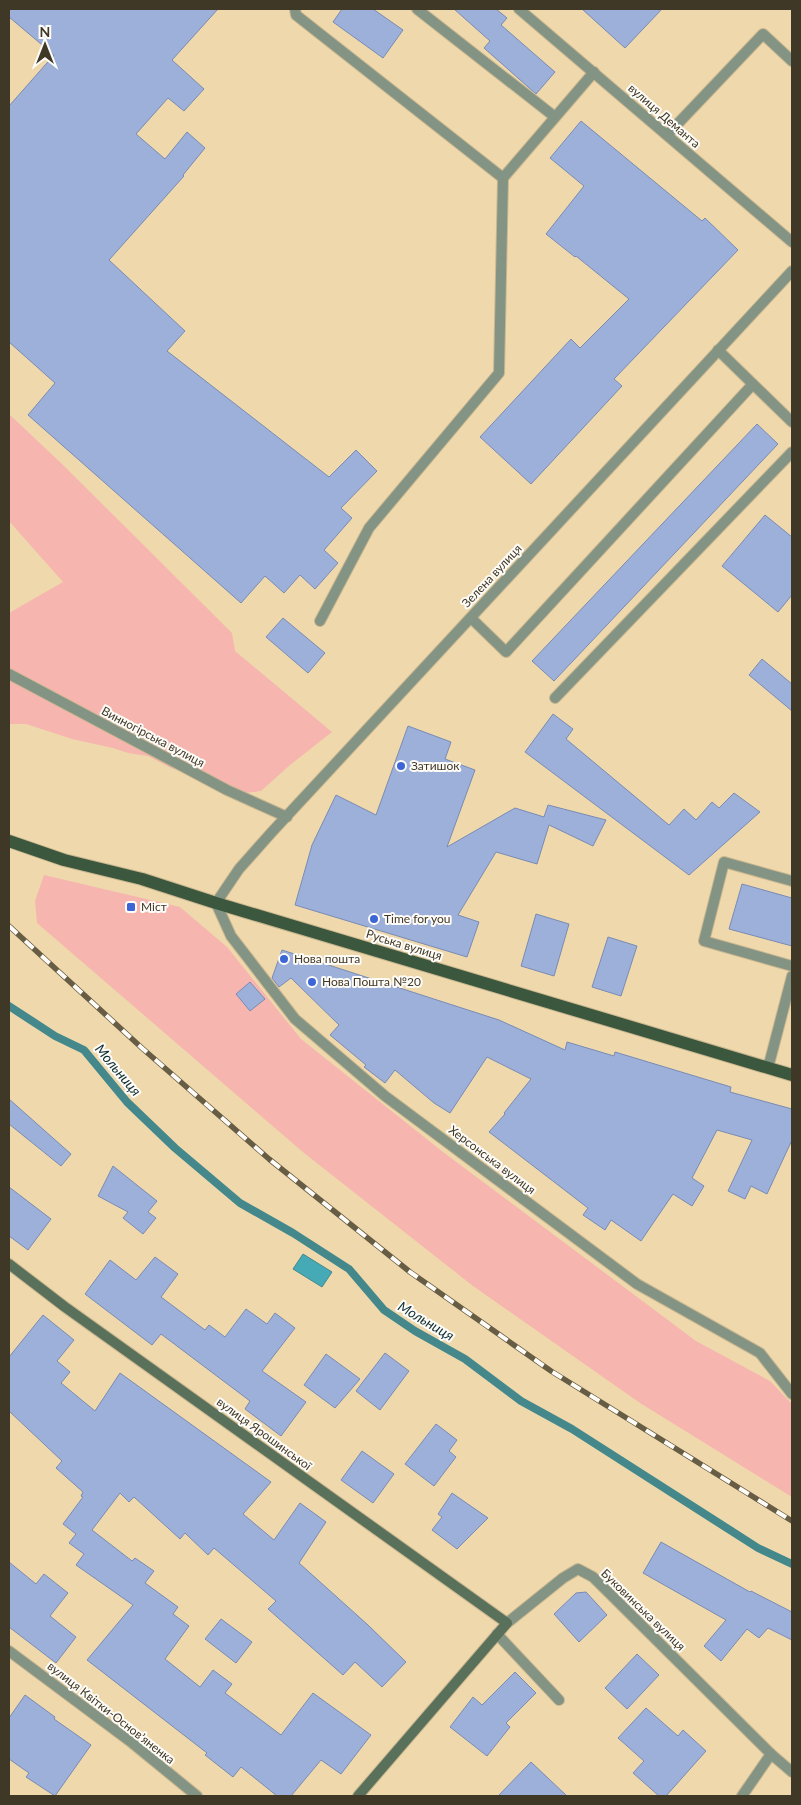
<svg xmlns="http://www.w3.org/2000/svg" width="801" height="1805" font-family="Lato,sans-serif">
	<style>
		.green { fill: #f6b5ae }
		.water { fill: #46aab6; stroke: #44888b }
		.lines { fill: none; stroke-linecap: round; stroke-linejoin: round }
		.stream { stroke: #44888b; stroke-width: 8 }
		.building { fill: #9db0da; stroke: #798bb3 }
		.lane-casing { stroke: #c8b68f; stroke-width: 12 }
		.street-casing { stroke: #c8b68f; stroke-width: 12 }
		.secondary-casing { stroke: #c8b68f; stroke-width: 12 }
		.primary-casing { stroke: #c8b68f; stroke-width: 14 }
		.lane { stroke: #839384; stroke-width: 10 }
		.street { stroke: #839384; stroke-width: 10 }
		.secondary { stroke: #59705a; stroke-width: 10 }
		.primary { stroke: #3b573d; stroke-width: 12 }
		.rail-casing { stroke: #675c44; stroke-width: 5.5 }
		.rail { stroke: #fefcf8; stroke-width: 4; stroke-dasharray: 11; stroke-linecap: butt }
		.poi-dot { fill: #3c65d6; stroke: #fefcf8; stroke-width: 2 }
		.labels { text-anchor: middle; stroke-width: 4; stroke-linejoin: round; paint-order: stroke }
		.street-label { font-size: 12px; fill: #403826; stroke: #fefcf8 }
		.poi-label { font-size: 12px; fill: #403826; stroke: #fefcf8; text-anchor: start }
		.water-label { font-size: 14px; font-style: italic; fill: #113034; stroke: #fefcf8 }
	</style>
	<rect width="100%" height="100%" fill="#efd9ac"/>
	<path class="green" d="M 9,414 L 61,463 L 232,633 L 235,651 L 332,732 L 290,765 L 261,791 L 238,794 L 206,779 L 171,768 L 148,756 L 128,753 L 113,748 L 72,739 L 26,724 L 9,724 L 9,613 L 63,582 L 9,521 Z
		M 44,875 L 180,907 L 227,947 L 301,1039 L 443,1152 L 696,1341 L 770,1381 L 792,1404 L 792,1497 L 640,1403 L 473,1286 L 304,1153 L 37,923 L 35,901 Z"/>
	<path class="water" d="M 303,1254 L 332,1272 L 322,1287 L 293,1269 Z"/>
	<g class="lines">
		<path class="stream" d="M 9,1006 L 55,1036 L 84,1050 L 127,1102 L 175,1148 L 240,1203 L 293,1233 L 349,1269 L 384,1310 L 415,1331 L 465,1359 L 521,1401 L 572,1429 L 758,1548 L 792,1564"/>
	</g>
	<path class="building" d="M 9,9 L 218,9 L 172,60 L 204,89 L 184,111 L 168,98 L 136,134 L 165,159 L 187,132 L 205,148 L 183,175 L 184,176 L 109,260 L 185,331 L 167,351 L 329,477 L 356,450 L 377,471 L 341,508 L 352,518 L 324,550 L 338,563 L 315,589 L 300,575 L 284,593 L 265,576 L 241,603 L 28,415 L 55,383 L 9,342 L 9,106 L 54,55 L 9,17 Z
		M 342,9 L 373,9 L 403,30 L 383,58 L 333,22 Z
		M 454,9 L 496,9 L 507,18 L 501,25 L 555,72 L 536,94 L 484,48 L 490,41 Z
		M 582,9 L 662,9 L 625,48 Z
		M 581,121 L 702,221 L 705,218 L 738,250 L 614,379 L 622,386 L 531,484 L 480,437 L 571,339 L 580,348 L 629,299 L 576,256 L 575,257 L 546,234 L 584,186 L 550,158 Z
		M 757,424 L 778,444 L 554,681 L 532,661 Z
		M 765,515 L 792,537 L 792,595 L 778,612 L 722,566 Z
		M 283,618 L 325,653 L 308,673 L 266,637 Z
		M 762,659 L 792,684 L 792,711 L 749,675 Z
		M 553,714 L 573,729 L 566,739 L 669,825 L 684,809 L 696,820 L 712,802 L 719,808 L 734,793 L 760,812 L 689,875 L 525,752 Z
		M 408,726 L 451,742 L 445,759 L 475,770 L 447,847 L 515,808 L 544,817 L 548,805 L 606,820 L 593,846 L 549,825 L 537,864 L 496,852 L 458,915 L 479,922 L 467,957 L 295,905 L 312,845 L 336,795 L 376,815 Z
		M 742,884 L 792,898 L 792,946 L 729,929 Z
		M 536,914 L 569,924 L 554,976 L 521,966 Z
		M 608,937 L 637,946 L 621,996 L 592,987 Z
		M 282,950 L 499,1020 L 565,1050 L 567,1042 L 614,1056 L 615,1052 L 731,1087 L 730,1092 L 792,1109 L 792,1140 L 767,1194 L 751,1186 L 745,1199 L 728,1191 L 752,1140 L 717,1130 L 692,1178 L 704,1186 L 692,1206 L 673,1194 L 641,1241 L 611,1220 L 605,1230 L 583,1215 L 588,1208 L 489,1132 L 505,1114 L 504,1113 L 531,1079 L 487,1057 L 450,1113 L 434,1103 L 395,1070 L 385,1083 L 364,1067 L 366,1065 L 330,1035 L 339,1025 L 291,978 L 279,987 L 272,978 Z
		M 250,982 L 265,999 L 250,1011 L 236,994 Z
		M 9,1099 L 71,1154 L 61,1166 L 9,1124 Z
		M 113,1166 L 157,1201 L 148,1212 L 156,1218 L 143,1234 L 123,1218 L 128,1212 L 98,1196 Z
		M 9,1187 L 51,1219 L 28,1250 L 9,1236 Z
		M 155,1257 L 178,1274 L 161,1297 L 205,1330 L 209,1325 L 225,1337 L 246,1309 L 267,1324 L 275,1313 L 295,1328 L 262,1371 L 306,1402 L 281,1436 L 245,1409 L 250,1401 L 161,1334 L 152,1345 L 85,1294 L 110,1260 L 136,1280 Z
		M 43,1315 L 74,1340 L 57,1361 L 70,1372 L 61,1383 L 95,1411 L 120,1373 L 271,1482 L 243,1514 L 274,1540 L 300,1503 L 326,1522 L 299,1563 L 368,1625 L 406,1662 L 382,1687 L 355,1662 L 343,1675 L 268,1609 L 276,1601 L 214,1548 L 208,1555 L 185,1533 L 180,1539 L 134,1497 L 129,1502 L 120,1493 L 92,1530 L 132,1561 L 135,1558 L 154,1571 L 145,1583 L 178,1607 L 173,1614 L 189,1626 L 165,1659 L 200,1687 L 213,1670 L 232,1684 L 225,1693 L 281,1735 L 313,1693 L 371,1735 L 341,1774 L 321,1760 L 291,1796 L 277,1796 L 241,1767 L 233,1777 L 205,1755 L 207,1753 L 87,1660 L 133,1605 L 76,1565 L 84,1554 L 69,1543 L 76,1534 L 63,1524 L 83,1497 L 81,1496 L 83,1492 L 56,1468 L 62,1461 L 9,1411 L 9,1357 Z
		M 385,1353 L 409,1371 L 380,1410 L 356,1391 Z
		M 326,1354 L 360,1379 L 335,1408 L 304,1385 Z
		M 436,1424 L 457,1440 L 449,1451 L 456,1457 L 434,1486 L 405,1464 Z
		M 362,1451 L 394,1474 L 373,1503 L 341,1480 Z
		M 452,1493 L 488,1518 L 457,1549 L 432,1530 L 442,1517 L 438,1514 Z
		M 661,1542 L 750,1592 L 751,1591 L 792,1612 L 792,1640 L 768,1628 L 759,1638 L 747,1629 L 721,1661 L 704,1646 L 726,1620 L 643,1573 Z
		M 9,1562 L 36,1584 L 44,1574 L 68,1593 L 50,1616 L 76,1637 L 56,1663 L 9,1627 Z
		M 586,1592 L 607,1615 L 579,1642 L 554,1614 L 576,1593 Z
		M 221,1619 L 252,1642 L 236,1663 L 205,1639 Z
		M 637,1654 L 659,1675 L 627,1709 L 605,1688 Z
		M 515,1672 L 536,1693 L 506,1723 L 510,1727 L 487,1756 L 450,1727 L 473,1697 L 482,1705 Z
		M 25,1695 L 55,1717 L 54,1719 L 91,1745 L 55,1796 L 26,1777 L 29,1773 L 9,1759 L 9,1718 Z
		M 646,1708 L 678,1736 L 683,1730 L 706,1751 L 666,1796 L 659,1796 L 633,1773 L 644,1761 L 618,1738 Z
		M 531,1762 L 567,1796 L 498,1796 Z"/>
	<g class="lines">
		<g class="lane-casing">
			<path id="lane" d="M 295,9 L 296,15 L 503,178 L 594,72
				M 417,9 L 555,117
				M 667,135 L 763,34 L 792,61
				M 718,350 L 792,422
				M 471,618 L 506,652 L 753,384
				M 320,621 L 369,528 L 499,373 L 503,178
				M 555,698 L 792,452
				M 792,881 L 724,862 L 704,941 L 792,966
				M 768,1068 L 792,976
				M 497,1634 L 559,1700
				M 771,1754 L 792,1772"/>
		</g>
		<g class="street-casing">
			<path id="street" d="M 519,9 L 792,242
				M 792,271 L 271,833 L 239,869 L 216,903 L 231,936 L 295,1019 L 385,1096 L 637,1284 L 760,1353 L 792,1394
				M 9,674 L 227,790 L 287,817
				M 507,1623 L 563,1578 L 578,1569 L 593,1577 L 771,1754 L 742,1796
				M 9,1651 L 131,1742 L 197,1796"/>
		</g>
		<g class="secondary-casing">
			<path id="secondary" d="M 9,1264 L 65,1307 L 507,1623 L 358,1796"/>
		</g>
		<g class="primary-casing">
			<path id="primary" d="M 9,841 L 64,860 L 142,879 L 216,903 L 792,1075"/>
		</g>
		<use href="#lane" class="lane"/>
		<use href="#street" class="street"/>
		<use href="#secondary" class="secondary"/>
		<use href="#primary" class="primary"/>
		<g class="rail-casing">
			<path id="rail" d="M 9,926 L 143,1049 L 269,1159 L 410,1272 L 551,1371 L 792,1521"/>
		</g>
		<use href="#rail" class="rail"/>
	</g>
	<g class="poi-dot">
		<circle cx="401" cy="766" r="5"/>
		<rect x="126" y="902" width="10" height="10" rx="2.5"/>
		<circle cx="374" cy="919" r="5"/>
		<circle cx="284" cy="959" r="5"/>
		<circle cx="312" cy="982" r="5"/>
	</g>
	<g class="labels">
		<g class="street-label">
			<text transform="translate(664 116) rotate(41)" y="4">вулиця Деманта</text>
			<text transform="translate(492 576) rotate(-47)" y="4">Зелена вулиця</text>
			<text transform="translate(153 737) rotate(28)" y="4">Винногірська вулиця</text>
			<text transform="translate(404 945) rotate(17)" y="4">Руська вулиця</text>
			<text transform="translate(492 1160) rotate(37)" y="4">Херсонська вулиця</text>
			<text transform="translate(264 1434) rotate(36)" y="4">вулиця Ярошинської</text>
			<text transform="translate(643 1610) rotate(44)" y="4">Буковинська вулиця</text>
			<text transform="translate(111 1713) rotate(38)" y="4">вулиця Квітки-Основʼяненка</text>
		</g>
		<g class="poi-label">
			<text x="411" y="770">Затишок</text>
			<text x="141" y="911">Міст</text>
			<text x="384" y="923">Time for you</text>
			<text x="294" y="963">Нова пошта</text>
			<text x="322" y="986">Нова Пошта №20</text>
		</g>
		<g class="water-label">
			<text transform="translate(118 1070) rotate(50)" y="5">Мольниця</text>
			<text transform="translate(426 1321) rotate(31)" y="5">Мольниця</text>
		</g>
	</g>
	<rect width="801" height="1805" fill="none" stroke="#403826" stroke-width="20"/>
	<g transform="translate(45 45)" stroke="#fefcf8" stroke-width="4" paint-order="stroke">
	<path d="M0-4L9 19L0 12L-9 19Z" fill="#403826"/>
	<text y="-8" font-size="14" font-weight="bold" text-anchor="middle" fill="#403826">N</text>
	</g>
</svg>
